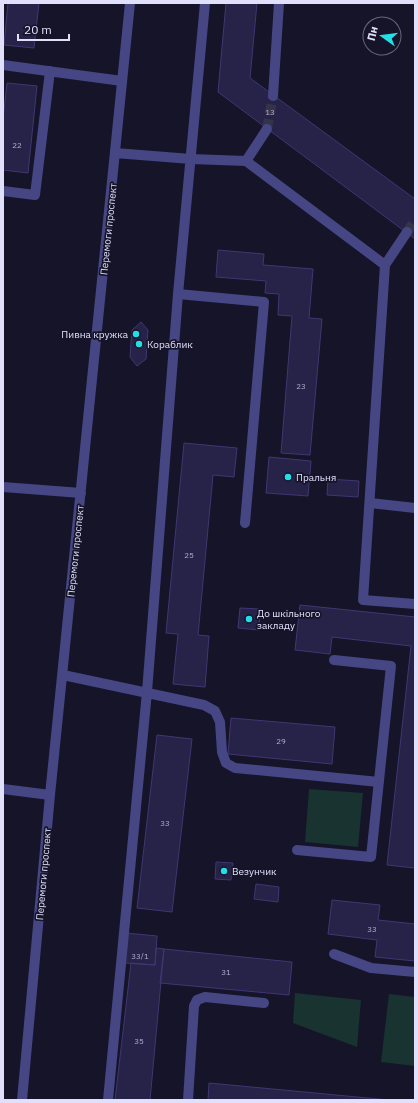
<svg xmlns="http://www.w3.org/2000/svg" width="418" height="1103" font-family="'IBM Plex Sans',sans-serif">
	<style>
		.green { fill: #183330 }
		.building { fill: #272248; stroke: #3f3772 }
		.lines { fill: none; stroke-linecap: round; stroke-linejoin: round }
		.minor-tunnel { stroke: #343348; stroke-width: 10; stroke-dasharray: 10 5; stroke-linecap: butt }
		.minor { stroke: #454683; stroke-width: 10 }
		.poi-dot { fill: #22dfe6; stroke: #161429; stroke-width: 1.5 }
		.labels { text-anchor: middle; stroke-width: 3.5; stroke-linejoin: round; paint-order: stroke }
		.number-label { font-size: 8px; fill: #b2b0ce }
		.street-label { font-size: 10px; fill: #e1e0fb; stroke: #161429 }
		.poi-label { font-size: 10px; fill: #e1e0fb; stroke: #161429; text-anchor: start }
	</style>
	<rect width="100%" height="100%" fill="#161429"/>
	<path class="green" d="M 309,789 L 363,793 L 358,847 L 305,842 Z
		M 295,993 L 361,1000 L 357,1047 L 293,1023 Z
		M 389,994 L 415,997 L 415,1066 L 381,1062 Z"/>
	<path class="building" d="M 8,3 L 39,3 L 34,48 L 4,45 Z
		M 226,3 L 257,3 L 250,78 L 415,199 L 415,239 L 218,92 Z
		M 7,83 L 37,86 L 28,173 L 3,170 L 3,119 Z
		M 218,250 L 264,254 L 263,265 L 313,269 L 309,318 L 322,319 L 310,455 L 281,453 L 292,316 L 278,315 L 279,294 L 265,293 L 266,281 L 216,277 Z
		M 141,322 L 148,330 L 146,359 L 137,366 L 130,357 L 132,330 Z
		M 184,443 L 237,448 L 234,477 L 213,475 L 198,635 L 209,636 L 205,687 L 173,684 L 178,634 L 166,633 Z
		M 269,457 L 311,461 L 308,496 L 266,493 Z
		M 328,479 L 359,481 L 358,497 L 327,495 Z
		M 300,605 L 415,617 L 415,868 L 387,865 L 411,646 L 332,637 L 330,654 L 295,650 Z
		M 240,608 L 260,609 L 259,630 L 238,628 Z
		M 231,718 L 335,727 L 332,764 L 228,754 Z
		M 157,735 L 192,739 L 172,912 L 137,908 Z
		M 216,862 L 233,863 L 231,880 L 215,879 Z
		M 256,884 L 279,887 L 278,902 L 254,899 Z
		M 332,900 L 380,905 L 378,920 L 415,924 L 415,961 L 375,957 L 377,940 L 328,934 Z
		M 126,933 L 157,936 L 155,965 L 124,963 Z
		M 156,948 L 164,949 L 150,1100 L 115,1100 L 131,963 L 155,965 Z
		M 164,949 L 292,962 L 289,995 L 160,983 Z
		M 209,1083 L 389,1100 L 208,1100 Z"/>
	<g class="lines">
		<path class="minor-tunnel" d="M 267,129 L 273,96
			M 407,232 L 415,220"/>
		<path class="minor" d="M 3,65 L 122,81
			M 273,96 L 279,3
			M 115,153 L 191,159 L 246,161 L 385,265 L 363,600 L 415,604
			M 246,161 L 267,129
			M 3,191 L 35,195 L 50,71
			M 385,265 L 407,232
			M 178,294 L 264,302 L 245,523
			M 3,487 L 81,493
			M 370,503 L 415,508
			M 63,675 L 204,705 L 215,711 L 220,722 L 222,752 L 226,763 L 235,768 L 379,782
			M 3,789 L 50,795
			M 297,850 L 371,857 L 391,666 L 334,660
			M 334,954 L 371,968 L 415,972
			M 22,1100 L 50,795 L 130,3
			M 108,1100 L 147,692 L 178,294 L 205,3
			M 188,1100 L 194,1006 L 197,1000 L 205,997 L 264,1003"/>
	</g>
	<g class="poi-dot">
		<circle cx="136" cy="334" r="4"/>
		<circle cx="139" cy="344" r="4"/>
		<circle cx="288" cy="477" r="4"/>
		<circle cx="249" cy="619" r="4"/>
		<circle cx="224" cy="871" r="4"/>
	</g>
	<g class="labels">
		<g class="number-label">
			<text x="270" y="115">13</text>
			<text x="17" y="148">22</text>
			<text x="301" y="389">23</text>
			<text x="189" y="558">25</text>
			<text x="281" y="744">29</text>
			<text x="165" y="826">33</text>
			<text x="372" y="932">33</text>
			<text x="140" y="959">33/1</text>
			<text x="226" y="975">31</text>
			<text x="139" y="1044">35</text>
		</g>
		<g class="street-label">
			<text transform="translate(108 229) rotate(-84)" y="4">Перемоги проспект</text>
			<text transform="translate(75 551) rotate(-84)" y="4">Перемоги проспект</text>
			<text transform="translate(43 874) rotate(-85)" y="4">Перемоги проспект</text>
		</g>
		<g class="poi-label">
			<text x="128" y="338" text-anchor="end">Пивна кружка</text>
			<text x="147" y="348">Кораблик</text>
			<text x="296" y="481">Пральня</text>
			<text x="257" y="617">До шкільного<tspan x="257" dy="12">закладу</tspan></text>
			<text x="232" y="875">Везунчик</text>
		</g>
	</g>
	<rect width="418" height="1103" fill="none" stroke="#e1e0fb" stroke-width="8"/>
	<g transform="translate(382 36) rotate(284)"><circle r="19" fill="#161429" stroke="#67667d"/>
	<path d="M0-3L7 15L0 10L-7 15Z" fill="#22dfe6"/>
	<text y="-6" font-size="11" font-weight="bold" text-anchor="middle" fill="#e1e0fb">Пн</text>
	</g>
	<path d="M18 34v6h51v-6" fill="none" stroke="#e1e0fb" stroke-width="2"/>
	<text x="24" y="34" font-size="12" fill="#e1e0fb" stroke="#161429" stroke-width="3" paint-order="stroke">20 m</text>
</svg>
